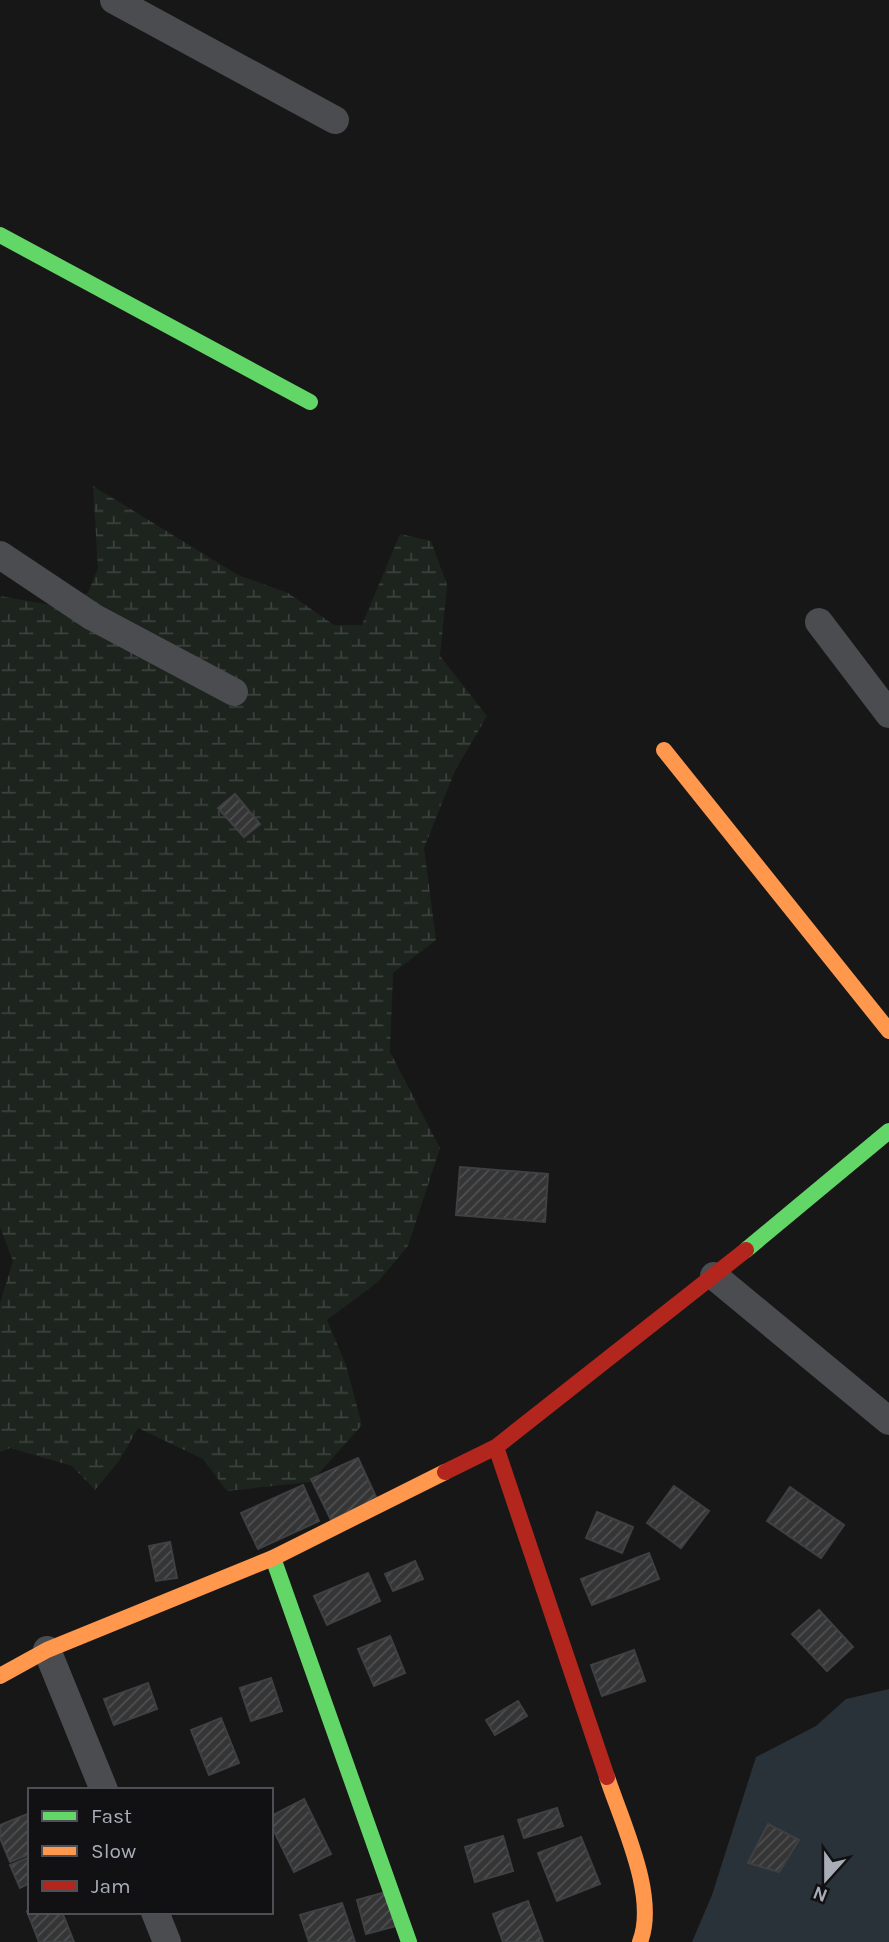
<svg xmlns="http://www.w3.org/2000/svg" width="889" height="1942" font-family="Karla,sans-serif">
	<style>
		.wetland { fill: url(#wetland-marsh) }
		.water { fill: #2a3239 }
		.building { fill: url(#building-hatch); stroke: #3f4043; stroke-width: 2 }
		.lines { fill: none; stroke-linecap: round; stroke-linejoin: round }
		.street { stroke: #4b4c50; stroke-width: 28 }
		.fast { stroke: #63d668; stroke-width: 16 }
		.slow { stroke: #ff974d; stroke-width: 16 }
		.jam { stroke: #b3261e; stroke-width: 16 }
	</style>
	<defs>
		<pattern id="wetland-marsh" width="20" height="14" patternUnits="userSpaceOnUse" patternTransform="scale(1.75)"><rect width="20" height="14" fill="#1d241e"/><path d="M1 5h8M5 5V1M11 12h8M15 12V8" fill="none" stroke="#3b413d"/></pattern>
		<pattern id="building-hatch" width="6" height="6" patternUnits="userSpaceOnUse" patternTransform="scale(1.75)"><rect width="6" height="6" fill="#353536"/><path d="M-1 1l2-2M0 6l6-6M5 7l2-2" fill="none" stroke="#4f5051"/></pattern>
	</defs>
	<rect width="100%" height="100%" fill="#171717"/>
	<path class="wetland" d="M 93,486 L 238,575 L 288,593 L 334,625 L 362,625 L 400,534 L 431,541 L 447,585 L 440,656 L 487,716 L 455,771 L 424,848 L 436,940 L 393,973 L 390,1052 L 440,1148 L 408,1246 L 378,1282 L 327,1320 L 346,1365 L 362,1425 L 311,1482 L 227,1491 L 203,1459 L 138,1428 L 119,1461 L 95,1490 L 72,1466 L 10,1448 L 0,1452 L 0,1303 L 13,1261 L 0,1227 L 0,596 L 51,605 L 88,593 L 98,568 Z"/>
	<path class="water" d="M 889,1689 L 889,1942 L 692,1942 L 712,1895 L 756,1757 L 816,1726 L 846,1699 Z"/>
	<path class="building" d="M 235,794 L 260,824 L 244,837 L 218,808 Z
		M 460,1167 L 548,1174 L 545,1222 L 456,1215 Z
		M 358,1458 L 377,1499 L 331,1520 L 311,1479 Z
		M 303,1485 L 319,1521 L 258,1549 L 241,1513 Z
		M 674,1486 L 709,1511 L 681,1548 L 647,1523 Z
		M 790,1487 L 844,1525 L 821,1558 L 767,1521 Z
		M 597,1512 L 633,1527 L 622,1553 L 586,1538 Z
		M 170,1542 L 177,1578 L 156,1581 L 149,1546 Z
		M 649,1553 L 659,1579 L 592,1605 L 581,1579 Z
		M 415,1561 L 423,1579 L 393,1591 L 385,1574 Z
		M 368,1573 L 380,1601 L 327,1625 L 314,1596 Z
		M 819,1610 L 853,1647 L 827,1671 L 792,1634 Z
		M 390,1636 L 405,1673 L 374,1686 L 358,1649 Z
		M 634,1650 L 645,1681 L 602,1696 L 591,1665 Z
		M 271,1678 L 282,1711 L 251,1721 L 240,1688 Z
		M 148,1683 L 157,1709 L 114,1725 L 104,1699 Z
		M 518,1701 L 527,1716 L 495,1735 L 486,1720 Z
		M 221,1718 L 239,1763 L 209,1775 L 191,1730 Z
		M 304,1799 L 331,1854 L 294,1872 L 271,1825 L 271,1816 Z
		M 557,1808 L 563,1826 L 524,1838 L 518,1820 Z
		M 30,1813 L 30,1854 L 10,1862 L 0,1838 L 0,1825 Z
		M 768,1824 L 799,1840 L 779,1872 L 748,1863 Z
		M 503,1836 L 513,1871 L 475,1882 L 465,1847 Z
		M 581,1837 L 600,1884 L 557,1901 L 538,1853 Z
		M 30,1857 L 30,1883 L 20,1888 L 10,1865 Z
		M 386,1892 L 396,1926 L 366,1934 L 357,1900 Z
		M 528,1901 L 543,1942 L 503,1942 L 493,1914 Z
		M 342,1903 L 355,1942 L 309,1942 L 300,1915 Z
		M 30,1910 L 30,1912 L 62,1912 L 74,1942 L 39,1942 L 27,1911 Z"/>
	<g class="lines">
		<path class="street" d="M 114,0 L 335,120
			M 0,555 L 93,617 L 234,692
			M 819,622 L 889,714
			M 714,1276 L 889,1421
			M 47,1650 L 104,1790
			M 155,1912 L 167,1942"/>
		<path class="fast" d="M 0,235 L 310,402
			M 746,1250 L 889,1131
			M 273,1558 L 409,1942"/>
		<path class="slow" d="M 664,750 L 889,1031
			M 0,1676 L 47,1650 L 273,1558 L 445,1472
			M 607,1777 C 622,1823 658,1896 640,1942"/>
		<path class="jam" d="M 496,1447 L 607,1777
			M 445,1472 L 496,1447 L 746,1250"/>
	</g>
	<rect x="28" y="1788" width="245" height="126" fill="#111113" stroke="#4d4f55" stroke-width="2"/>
	<rect x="42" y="1811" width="35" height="10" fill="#63d668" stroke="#4d4f55" stroke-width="2"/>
	<text x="91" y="1823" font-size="21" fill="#a8adb8">Fast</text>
	<rect x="42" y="1846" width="35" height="10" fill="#ff974d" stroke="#4d4f55" stroke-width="2"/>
	<text x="91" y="1858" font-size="21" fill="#a8adb8">Slow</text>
	<rect x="42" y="1881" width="35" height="10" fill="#b3261e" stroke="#4d4f55" stroke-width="2"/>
	<text x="91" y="1893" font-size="21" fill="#a8adb8">Jam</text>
	<g transform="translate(826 1879) rotate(201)" stroke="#111113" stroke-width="5" paint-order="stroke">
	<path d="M0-5L12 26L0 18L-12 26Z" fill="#a8adb8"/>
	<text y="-10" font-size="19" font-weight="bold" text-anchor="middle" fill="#a8adb8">N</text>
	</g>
</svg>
